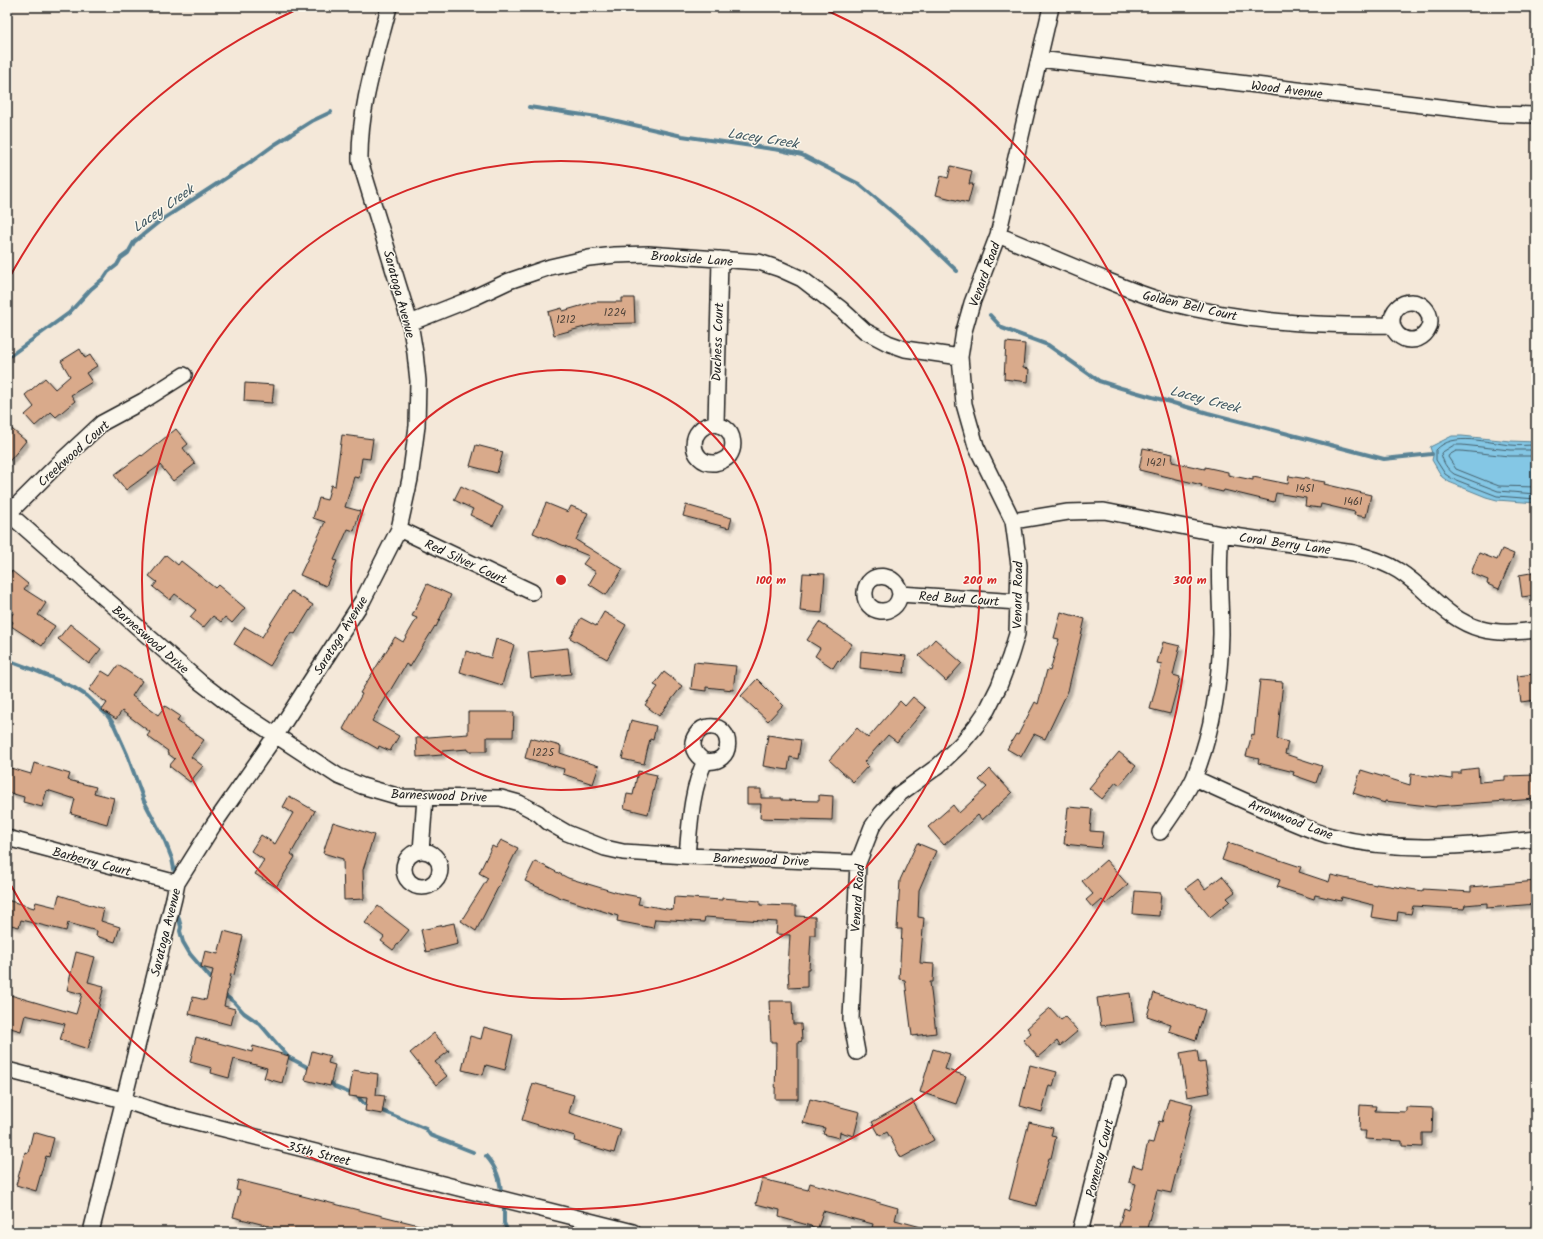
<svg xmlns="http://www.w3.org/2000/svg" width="1543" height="1239" font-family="Kalam,sans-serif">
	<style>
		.water { fill: #84c7e5; stroke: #5a8395 }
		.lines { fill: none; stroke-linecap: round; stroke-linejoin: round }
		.shore { stroke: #46606c; stroke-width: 1 }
		.stream { stroke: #5a8395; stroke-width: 4 }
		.building { fill: #d9aa8b; stroke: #1c1c1c; filter: url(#shadow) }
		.minor-casing { stroke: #1c1c1c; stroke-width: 18 }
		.minor { stroke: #fbf7ec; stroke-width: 15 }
		.ring { fill: none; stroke: #d62828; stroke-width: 2 }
		.labels { text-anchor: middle; stroke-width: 3; stroke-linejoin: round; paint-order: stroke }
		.number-label { font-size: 11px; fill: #4b4038 }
		.street-label { font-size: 13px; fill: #1c1c1c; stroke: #fbf7ec }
		.water-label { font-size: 14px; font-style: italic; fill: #405862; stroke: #fbf7ec }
		.centre { fill: #d62828; stroke: #fbf7ec; stroke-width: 2 }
		.ring-label { font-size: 12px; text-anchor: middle; font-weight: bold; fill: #d62828; stroke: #fbf7ec; stroke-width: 3; stroke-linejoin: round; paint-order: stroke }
	</style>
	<defs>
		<filter id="shadow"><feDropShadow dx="3.5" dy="3.5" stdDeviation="1" flood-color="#0004"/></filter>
	</defs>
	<rect width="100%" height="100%" fill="#f4e8d9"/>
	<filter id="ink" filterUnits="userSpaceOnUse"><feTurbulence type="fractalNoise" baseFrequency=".025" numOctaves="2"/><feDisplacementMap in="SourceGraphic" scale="8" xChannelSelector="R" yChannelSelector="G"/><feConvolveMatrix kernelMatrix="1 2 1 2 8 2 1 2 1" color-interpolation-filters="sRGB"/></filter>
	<g filter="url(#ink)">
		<path class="water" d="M 1452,436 L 1462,436 L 1510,441 L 1536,442 L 1536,503 L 1497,500 L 1486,497 L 1449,482 L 1442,477 L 1432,460 L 1433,456 L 1430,447 Z"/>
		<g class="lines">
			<path class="shore" d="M 1536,445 C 1528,445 1519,446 1511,445 C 1488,443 1453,431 1436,450 L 1436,460 L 1445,474 L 1451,478 L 1497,496 L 1536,499
				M 1536,450 L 1510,450 L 1462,445 L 1454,445 L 1441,453 C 1443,462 1446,468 1454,474 L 1498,491 L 1536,494
				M 1536,456 L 1509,456 L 1461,451 L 1456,451 L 1449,455 L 1448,457 L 1456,469 L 1491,483 L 1499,486 L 1536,487"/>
			<path class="stream" d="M 529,107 L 604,118 L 682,136 L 780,150 L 802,155 L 859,184 L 914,230 L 957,271
				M 990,315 L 1002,328 L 1048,345 L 1099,381 L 1121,388 L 1208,413 L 1384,459 L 1432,454
				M 7,358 L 69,313 L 91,289 L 104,278 L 108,272 L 117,265 L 121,258 L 128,253 L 134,242 L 160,221 L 252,161 L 274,145 L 312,121 L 331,112
				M 7,660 L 34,670 L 73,687 L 87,696 L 107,715 L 114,725 L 127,754 L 144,801 L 165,841 L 172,859 L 176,878
				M 177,912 L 181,927 L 180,931 L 183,942 L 190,954 L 214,982
				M 223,994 L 234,1002 L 244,1013 L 260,1024 L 288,1057 L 311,1069
				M 328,1079 L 335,1087 L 357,1096 L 363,1103 L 370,1106
				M 378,1109 L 426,1129 L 430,1135 L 473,1152
				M 486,1156 C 496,1167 501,1181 501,1195
				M 504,1204 L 504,1223 L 508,1232"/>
		</g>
		<path class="building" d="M 951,166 L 972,171 L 969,184 L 973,184 L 968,203 L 936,195 L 941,176 L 948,178 Z
			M 622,298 L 634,298 L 635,323 L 596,324 L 554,335 L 548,312 L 562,308 L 563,311 L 594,302 L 622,302 Z
			M 1006,342 L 1025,344 L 1023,368 L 1029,369 L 1028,382 L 1004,379 Z
			M 80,349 L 85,358 L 90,355 L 97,366 L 86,373 L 92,382 L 71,395 L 75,401 L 56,417 L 51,412 L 35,426 L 25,415 L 34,407 L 25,395 L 45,378 L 55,389 L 70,376 L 61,361 Z
			M 245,383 L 274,385 L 272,403 L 244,401 Z
			M 7,425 L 26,441 L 7,464 Z
			M 176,429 L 188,444 L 183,448 L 195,464 L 173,481 L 160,465 L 126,490 L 114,475 L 141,455 L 142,456 Z
			M 342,435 L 373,439 L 370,459 L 362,458 L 359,478 L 354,477 L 345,507 L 360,511 L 354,531 L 348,529 L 334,560 L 337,561 L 326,586 L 300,575 L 325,522 L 313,518 L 319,498 L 327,500 L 331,485 L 335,486 Z
			M 476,445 L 503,452 L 497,473 L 470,466 Z
			M 1143,448 L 1173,454 L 1172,462 L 1205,469 L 1205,467 L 1228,472 L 1228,475 L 1253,480 L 1253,477 L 1288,484 L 1289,476 L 1325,482 L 1324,484 L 1371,495 L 1366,517 L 1354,515 L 1355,512 L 1321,504 L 1320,508 L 1305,506 L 1306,498 L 1276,493 L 1274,502 L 1224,490 L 1223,492 L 1201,487 L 1202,485 L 1139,470 Z
			M 461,486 L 503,507 L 493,526 L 470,515 L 473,509 L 454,500 Z
			M 546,503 L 568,512 L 571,506 L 588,513 L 576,540 L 623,569 L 606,595 L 589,584 L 596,572 L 583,564 L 589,556 L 533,533 Z
			M 686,505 L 732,518 L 729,528 L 683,516 Z
			M 1502,549 L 1514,554 L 1499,589 L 1487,584 L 1488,580 L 1471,573 L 1479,553 L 1497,560 Z
			M 166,555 L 178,565 L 181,561 L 215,588 L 218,585 L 245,608 L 232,623 L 225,617 L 221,622 L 213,616 L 203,628 L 190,617 L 196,610 L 175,594 L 170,600 L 153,587 L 157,582 L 149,576 Z
			M 12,571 L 28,584 L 24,589 L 46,603 L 38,615 L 55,626 L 42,646 L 11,626 L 13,622 L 9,619 L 14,612 L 7,607 L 7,577 Z
			M 1536,572 L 1536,595 L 1522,597 L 1519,575 Z
			M 803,573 L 825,574 L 822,613 L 800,611 Z
			M 427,584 L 451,595 L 436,627 L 435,626 L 410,667 L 406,664 L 372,721 L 399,736 L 390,751 L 379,746 L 378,749 L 343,729 L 362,694 L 360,693 L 395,637 L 403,642 L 417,618 L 412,616 Z
			M 291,591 L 313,605 L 295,634 L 291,632 L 270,666 L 234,644 L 245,627 L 262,637 Z
			M 604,612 L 626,625 L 607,659 L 570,638 L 581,618 L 596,626 Z
			M 1061,612 L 1085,619 L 1068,691 L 1045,739 L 1034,734 L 1021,757 L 1007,749 L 1016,734 L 1018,735 L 1035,702 L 1038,704 L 1047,670 L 1050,671 L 1059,639 L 1054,638 Z
			M 819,622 L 852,644 L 840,662 L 838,660 L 833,668 L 815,656 L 820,648 L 807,640 Z
			M 70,624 L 101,649 L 89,664 L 58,639 Z
			M 496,639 L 514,645 L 502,685 L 460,672 L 466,651 L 491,658 Z
			M 935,639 L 962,663 L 946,681 L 919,656 Z
			M 1163,642 L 1180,646 L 1173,675 L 1180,677 L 1170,714 L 1150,709 L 1162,664 L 1157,663 Z
			M 568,648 L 571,674 L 531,678 L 528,652 Z
			M 861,651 L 906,656 L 904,673 L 860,668 Z
			M 694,662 L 736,666 L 733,690 L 706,687 L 706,691 L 691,689 Z
			M 118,665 L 142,681 L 132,696 L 158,715 L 165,706 L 180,716 L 177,721 L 204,740 L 191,757 L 203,766 L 190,782 L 169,766 L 175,759 L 167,753 L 168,751 L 147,736 L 150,732 L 122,711 L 116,719 L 102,710 L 107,703 L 89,690 L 102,671 L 110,676 Z
			M 664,672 L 682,686 L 659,716 L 645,705 L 658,687 L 654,685 Z
			M 1534,674 L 1534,680 L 1536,679 L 1536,700 L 1521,702 L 1517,676 Z
			M 757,679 L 783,705 L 768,721 L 741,696 Z
			M 1260,680 L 1283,682 L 1277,739 L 1288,742 L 1285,754 L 1322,766 L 1316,783 L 1293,775 L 1294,772 L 1258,763 L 1259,759 L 1246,756 L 1252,734 L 1254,735 Z
			M 913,697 L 926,708 L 897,742 L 888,735 L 864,762 L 868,766 L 853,782 L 829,760 L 857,728 L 868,738 L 900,701 L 905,706 Z
			M 468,712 L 514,712 L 513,737 L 487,737 L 487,751 L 468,751 L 468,749 L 442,751 L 442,755 L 417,757 L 416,738 L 468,734 Z
			M 631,720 L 656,726 L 653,740 L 650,739 L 644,764 L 622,759 Z
			M 768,735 L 801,740 L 798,759 L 790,757 L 788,770 L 763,766 Z
			M 530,738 L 561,746 L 560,753 L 599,766 L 593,784 L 563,774 L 564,769 L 525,758 Z
			M 1119,752 L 1136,766 L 1120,785 L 1116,782 L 1102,799 L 1089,788 Z
			M 34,763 L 70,774 L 68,780 L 96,787 L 94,793 L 114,798 L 107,824 L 71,814 L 75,799 L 47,790 L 42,807 L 23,802 L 24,797 L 7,792 L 7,767 L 31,774 Z
			M 1478,768 L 1479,782 L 1505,780 L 1505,776 L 1536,775 L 1536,799 L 1436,806 L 1436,807 L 1385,801 L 1385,803 L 1353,793 L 1361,770 L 1410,785 L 1411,774 L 1452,779 L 1452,773 L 1461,773 L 1461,770 Z
			M 990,769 L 1012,793 L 982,820 L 978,815 L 944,845 L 928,827 L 953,805 L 959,813 L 987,787 L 979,780 Z
			M 638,771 L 657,775 L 648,814 L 624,808 L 627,794 L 633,795 Z
			M 747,789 L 761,789 L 761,798 L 782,798 L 782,800 L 819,801 L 819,795 L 833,796 L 832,820 L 760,818 L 761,804 L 747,804 Z
			M 289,796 L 315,811 L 291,854 L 295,857 L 276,887 L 255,874 L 264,860 L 251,851 L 261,835 L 275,844 L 293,813 L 283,807 Z
			M 1068,807 L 1092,809 L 1090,831 L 1103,832 L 1101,848 L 1064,844 Z
			M 333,822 L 374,835 L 363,870 L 364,899 L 344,900 L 343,859 L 323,853 Z
			M 501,840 L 518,848 L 476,931 L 461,921 L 488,878 L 479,873 L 492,846 L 496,848 Z
			M 917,843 L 936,851 L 919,890 L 918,917 L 924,918 L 920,963 L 934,964 L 933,982 L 930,982 L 936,1033 L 912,1036 L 905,980 L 899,979 L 902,929 L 897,929 L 900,880 Z
			M 1228,843 L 1301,867 L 1299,872 L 1329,882 L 1331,875 L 1376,885 L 1376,884 L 1423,891 L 1423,889 L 1471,892 L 1471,887 L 1536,881 L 1536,904 L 1487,908 L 1487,903 L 1465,905 L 1464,909 L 1413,906 L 1411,914 L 1398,912 L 1397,921 L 1371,917 L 1373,905 L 1342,897 L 1341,901 L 1315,895 L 1314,899 L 1277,887 L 1280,880 L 1222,860 Z
			M 1106,860 L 1128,885 L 1106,904 L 1102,900 L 1093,908 L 1086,900 L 1093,894 L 1082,881 Z
			M 535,861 L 568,878 L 618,893 L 640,897 L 638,904 L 673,910 L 674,897 L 722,900 L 722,898 L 760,901 L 760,905 L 796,906 L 796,916 L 815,917 L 815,935 L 811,935 L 809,969 L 807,969 L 807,987 L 789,988 L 788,967 L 790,935 L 776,934 L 777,922 L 705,917 L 704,922 L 655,919 L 653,928 L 617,921 L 618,916 L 559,897 L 525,881 Z
			M 1222,876 L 1235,892 L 1227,898 L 1230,901 L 1210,917 L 1186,888 L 1198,879 L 1205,889 Z
			M 1135,891 L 1161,893 L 1159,916 L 1133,914 Z
			M 59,895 L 104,909 L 101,921 L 120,927 L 115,942 L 96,936 L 97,931 L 68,923 L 66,931 L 21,920 L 19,927 L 7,924 L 7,900 L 34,908 L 36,902 L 56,907 Z
			M 378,906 L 409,930 L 393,950 L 381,941 L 384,937 L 365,923 Z
			M 454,923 L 458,944 L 426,952 L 421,930 Z
			M 224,931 L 243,936 L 234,975 L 231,974 L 224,1006 L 235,1009 L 231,1025 L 189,1014 L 193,997 L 206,1000 L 213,970 L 201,967 L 205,951 L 218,954 Z
			M 76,952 L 95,957 L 88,982 L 104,986 L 88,1049 L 60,1040 L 65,1024 L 25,1015 L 21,1031 L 7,1027 L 7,994 L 76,1014 L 82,994 L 67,990 Z
			M 1130,993 L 1134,1022 L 1101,1026 L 1097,998 Z
			M 1154,993 L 1205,1010 L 1196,1040 L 1169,1031 L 1171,1024 L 1147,1016 Z
			M 769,1001 L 792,1001 L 793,1024 L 801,1024 L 802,1041 L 798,1042 L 798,1099 L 775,1099 L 776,1042 L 771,1042 Z
			M 1050,1008 L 1061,1020 L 1065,1017 L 1078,1031 L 1060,1046 L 1057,1041 L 1038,1057 L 1023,1040 L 1031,1033 L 1027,1028 Z
			M 484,1027 L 513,1035 L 505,1070 L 486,1065 L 483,1075 L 462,1070 L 470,1036 L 481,1039 Z
			M 434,1033 L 449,1051 L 435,1062 L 447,1076 L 436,1085 L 410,1053 Z
			M 196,1037 L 252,1052 L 253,1046 L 289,1056 L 282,1083 L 264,1078 L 267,1068 L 234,1059 L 229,1078 L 211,1073 L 212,1068 L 190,1062 Z
			M 933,1049 L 950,1054 L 945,1069 L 966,1076 L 956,1104 L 920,1092 Z
			M 1197,1050 L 1199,1063 L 1205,1062 L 1210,1093 L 1187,1097 L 1180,1053 Z
			M 312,1051 L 330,1056 L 328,1063 L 335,1065 L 330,1086 L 305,1080 Z
			M 1030,1065 L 1057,1072 L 1053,1086 L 1049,1085 L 1042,1112 L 1020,1106 Z
			M 353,1070 L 378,1074 L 376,1095 L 385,1096 L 382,1114 L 365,1111 L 367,1098 L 349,1096 Z
			M 533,1083 L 574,1095 L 569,1113 L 621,1129 L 614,1153 L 574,1141 L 575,1136 L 522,1120 Z
			M 1169,1098 L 1193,1104 L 1171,1193 L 1157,1190 L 1146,1232 L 1125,1232 L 1118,1230 L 1124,1208 L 1129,1210 L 1136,1184 L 1129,1182 L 1133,1165 L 1142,1168 L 1148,1142 L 1153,1143 L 1159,1121 L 1162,1122 Z
			M 810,1099 L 860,1112 L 854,1136 L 840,1132 L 839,1138 L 823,1134 L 825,1128 L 803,1123 Z
			M 912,1100 L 934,1140 L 901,1158 L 887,1132 L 880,1136 L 872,1122 Z
			M 1360,1105 L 1376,1106 L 1375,1111 L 1406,1112 L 1406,1107 L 1433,1108 L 1432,1133 L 1422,1133 L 1422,1147 L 1402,1146 L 1402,1141 L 1365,1139 L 1366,1131 L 1359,1131 Z
			M 1029,1122 L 1053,1128 L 1051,1136 L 1056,1137 L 1051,1158 L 1049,1158 L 1036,1206 L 1009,1199 Z
			M 33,1132 L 54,1138 L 49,1157 L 46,1156 L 36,1191 L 16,1185 L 25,1152 L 28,1153 Z
			M 762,1179 L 808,1190 L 810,1183 L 898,1208 L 895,1220 L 925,1228 L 924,1232 L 871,1232 L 873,1224 L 823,1211 L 818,1228 L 779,1217 L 780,1210 L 756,1204 Z
			M 238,1180 L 431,1228 L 430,1232 L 276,1232 L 277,1228 L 233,1217 L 240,1191 L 236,1190 Z"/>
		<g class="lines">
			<g class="minor-casing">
				<path id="minor" d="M 1039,59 L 1498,114 L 1535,115 L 1536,113
					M 998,235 C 1029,248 1060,261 1091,274 C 1116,284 1141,295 1167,302 C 1243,322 1314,326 1392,325
					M1392 321a19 19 0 1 1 38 0a19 19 0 1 1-38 0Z
					M 410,323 L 473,298 L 509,281 L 550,267 L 589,258 L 615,255 L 648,254 L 759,262 L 780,269 L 802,279 L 841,309 L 865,331 L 888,343 L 905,349 L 960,357
					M 716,424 C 685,425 689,465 715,463 C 720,462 725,460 729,456 C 735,448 734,434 725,428 C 722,426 719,425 716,424 L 720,259
					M 7,512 L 200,682 L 234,708 L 338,776 L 362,786 L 400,797 L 501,798 L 519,803 L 538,813 L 548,822 L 567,833 L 605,848 L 623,852 L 687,856 L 858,863
					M 9,513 L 58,464 L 102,423 L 143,401 L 184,375
					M 1013,521 L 1068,512 L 1104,511 L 1221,534 L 1354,553 C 1370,558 1385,562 1399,571 C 1429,590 1445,619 1481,629 C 1499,634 1518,632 1536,630
					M 399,529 L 532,592
					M 900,594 C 897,619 863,615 865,592 C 867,570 898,572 900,594 L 1018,602
					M 1194,778 C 1220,790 1247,802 1274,814 C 1292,822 1311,831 1331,836 C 1401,854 1466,846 1536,839
					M 1160,832 C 1172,815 1185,797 1194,778 C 1212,733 1220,682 1221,634 C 1221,600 1217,569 1221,534
					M 7,838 L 177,883
					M404 869a18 18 0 1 1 36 0a18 18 0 1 1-36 0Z
					M 421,851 L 425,798
					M 687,856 C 690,823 691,791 705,761 C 735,766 734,724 709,727 C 703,727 699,730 696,735 C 689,745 695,756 705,761
					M 857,1052 L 851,1019 L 858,863 L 872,827 L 881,814 L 898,795 L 938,766 L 961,744 L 976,726 L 987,710 L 999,686 L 1010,657 L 1017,634 L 1019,565 L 1013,521 L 976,446 L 964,404 L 960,357 L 964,331 L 972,303 L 998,235 L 1051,7
					M 7,1070 L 123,1100 L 161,1113 L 633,1232
					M 91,1232 L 174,898 L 177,883 L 214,824 L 276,735 L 363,600 L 399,529 L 410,479 L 417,426 L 418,381 L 415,353 L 410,323 L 360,161 C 359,108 376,58 389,7
					M 1080,1232 L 1118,1083"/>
			</g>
			<use href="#minor" class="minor"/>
		</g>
	</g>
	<g class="ring">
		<circle cx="561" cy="580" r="210"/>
		<circle cx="561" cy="580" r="419"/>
		<path d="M8 280A629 629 0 0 1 300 8M822 8A629 629 0 1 1 8 880"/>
	</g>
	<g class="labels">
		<g class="number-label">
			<text x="615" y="316">1224</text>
			<text x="566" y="323">1212</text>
			<text x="1156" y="466">1421</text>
			<text x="1305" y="492">1451</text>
			<text x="1353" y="505">1461</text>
			<text x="543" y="756">1225</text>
		</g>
		<g class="street-label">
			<text transform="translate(1287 89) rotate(7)" y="5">Wood Avenue</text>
			<text transform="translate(692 258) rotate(4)" y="5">Brookside Lane</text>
			<text transform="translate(984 274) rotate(-70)" y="5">Venard Road</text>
			<text transform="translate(400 294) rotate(75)" y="5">Saratoga Avenue</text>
			<text transform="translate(1190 305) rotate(13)" y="5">Golden Bell Court</text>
			<text transform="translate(717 342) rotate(-88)" y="5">Duchess Court</text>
			<text transform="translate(73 453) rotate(-42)" y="5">Creekwood Court</text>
			<text transform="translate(1285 543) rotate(8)" y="5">Coral Berry Lane</text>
			<text transform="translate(466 561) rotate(25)" y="5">Red Silver Court</text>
			<text transform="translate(1017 595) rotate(-89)" y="5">Venard Road</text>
			<text transform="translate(959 598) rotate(4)" y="5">Red Bud Court</text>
			<text transform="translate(340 635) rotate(-58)" y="5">Saratoga Avenue</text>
			<text transform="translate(151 639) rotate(41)" y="5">Barneswood Drive</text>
			<text transform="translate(439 795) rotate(2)" y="5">Barneswood Drive</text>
			<text transform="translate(1291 819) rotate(21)" y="5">Arrowwood Lane</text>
			<text transform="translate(761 859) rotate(2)" y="5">Barneswood Drive</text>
			<text transform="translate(92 861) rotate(15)" y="5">Barberry Court</text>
			<text transform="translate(857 898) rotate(-86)" y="5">Venard Road</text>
			<text transform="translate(165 932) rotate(-76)" y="5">Saratoga Avenue</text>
			<text transform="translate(319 1153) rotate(14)" y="5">35th Street</text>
			<text transform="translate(1099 1158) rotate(-76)" y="5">Pomeroy Court</text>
		</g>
		<g class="water-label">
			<text transform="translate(763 138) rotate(9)" y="5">Lacey Creek</text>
			<text transform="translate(163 208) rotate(-35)" y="5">Lacey Creek</text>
			<text transform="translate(1205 399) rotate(15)" y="5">Lacey Creek</text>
		</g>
	</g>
	<circle cx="561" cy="580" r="6" class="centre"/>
	<g class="ring-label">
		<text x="771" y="584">100 m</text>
		<text x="980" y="584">200 m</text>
		<text x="1190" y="584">300 m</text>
	</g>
	<rect width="1543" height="1239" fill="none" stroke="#fbf7ec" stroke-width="24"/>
	<rect x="12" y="12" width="1519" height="1215" fill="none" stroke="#1c1c1c" stroke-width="1.5" filter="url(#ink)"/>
</svg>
